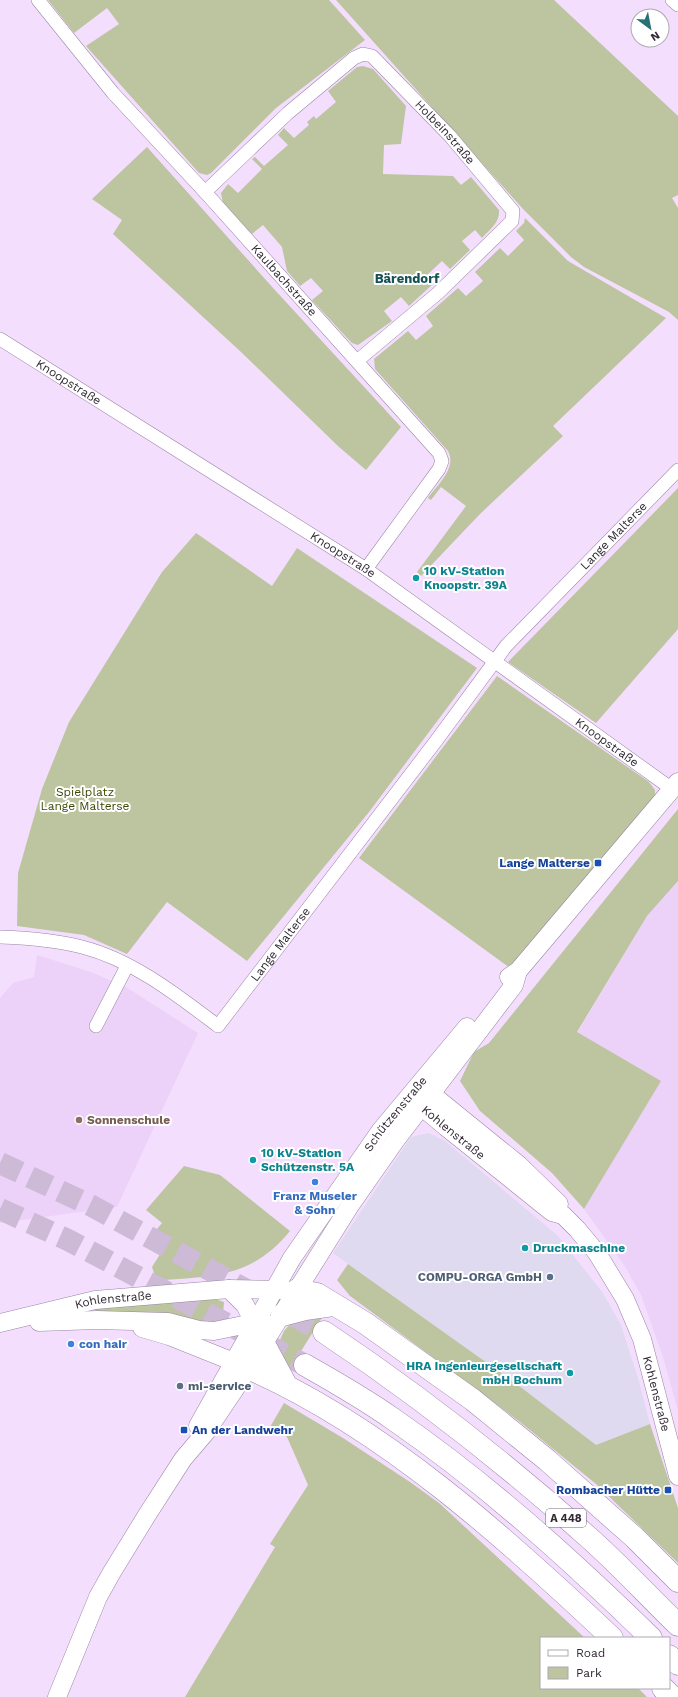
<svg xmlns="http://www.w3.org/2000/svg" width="678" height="1697" font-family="'Work Sans',sans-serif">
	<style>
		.commercial { fill: #dfdaef }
		.built { fill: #ecd2f9 }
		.green { fill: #bcc59f }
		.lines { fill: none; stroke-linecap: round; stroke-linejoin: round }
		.highway-tunnel { stroke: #cdbad6; stroke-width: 22; stroke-dasharray: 22 11; stroke-linecap: butt }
		.street-casing { stroke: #9985a2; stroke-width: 14 }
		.secondary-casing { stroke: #9985a2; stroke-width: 19 }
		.highway-casing { stroke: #9985a2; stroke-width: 23 }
		.street { stroke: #fff; stroke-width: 13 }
		.secondary { stroke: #fff; stroke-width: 18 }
		.highway { stroke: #fff; stroke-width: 22 }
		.culture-dot { fill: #0f9aa8; stroke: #fff; stroke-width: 1.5 }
		.transit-dot { fill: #1a4fb4; stroke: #fff; stroke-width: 1.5 }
		.education-dot { fill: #8d6e63; stroke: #fff; stroke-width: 1.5 }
		.shop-dot { fill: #3f7fe0; stroke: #fff; stroke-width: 1.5 }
		.service-dot { fill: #5c6f8a; stroke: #fff; stroke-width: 1.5 }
		.labels { text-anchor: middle; stroke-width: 4; stroke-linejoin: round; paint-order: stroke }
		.shield { fill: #fff; stroke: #706972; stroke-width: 1 }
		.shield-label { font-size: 11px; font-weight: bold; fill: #322935 }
		.street-label { font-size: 12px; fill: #322935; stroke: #fff }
		.culture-label { font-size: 12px; font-weight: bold; fill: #0d838f; stroke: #fff; text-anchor: start }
		.park-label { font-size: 12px; fill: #3e4804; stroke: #fff }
		.transit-label { font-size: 12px; font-weight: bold; fill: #164399; stroke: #fff; text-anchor: end }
		.education-label { font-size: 12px; font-weight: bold; fill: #785e54; stroke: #fff; text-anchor: start }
		.shop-label { font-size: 12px; font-weight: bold; fill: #366cbe; stroke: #fff }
		.service-label { font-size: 12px; font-weight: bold; fill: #4e5e75; stroke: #fff; text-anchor: end }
		.neighbourhood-label { font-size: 13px; font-weight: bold; fill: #155256; stroke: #fff }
	</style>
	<rect width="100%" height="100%" fill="#f4defe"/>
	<path class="commercial" d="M 429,1133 L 445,1141 L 557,1235 L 603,1293 L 621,1325 L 638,1378 L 650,1424 L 596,1445 L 518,1385 L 333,1253 L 411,1137 Z"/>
	<path class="built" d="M 678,881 L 678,1411 L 663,1357 L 641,1295 L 624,1265 L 584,1209 L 660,1081 L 577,1033 L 647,916 Z
		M 37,955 L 91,972 L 126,987 L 198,1033 L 117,1207 L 0,1223 L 0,998 L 13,983 L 34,977 Z"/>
	<path class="green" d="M 48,0 L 329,0 L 365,40 L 276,108 L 211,173 L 207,175 L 199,173 L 86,46 L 119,24 L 107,8 L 74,33 Z
		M 336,0 L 554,0 L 662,101 L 678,116 L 678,195 L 672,198 L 678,208 L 678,320 L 669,312 L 584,267 L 571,257 L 523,209 Z
		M 363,66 L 373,69 L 406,106 L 401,144 L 384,145 L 383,174 L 453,176 L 461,185 L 471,177 L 499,210 C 500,223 490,229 482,238 L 475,230 L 462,241 L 470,250 L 450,269 L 442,261 L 426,276 L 433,284 L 409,306 L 401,297 L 384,311 L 392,321 L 358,345 L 352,343 L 348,339 L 312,300 L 323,291 L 311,278 L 300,286 L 287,271 L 282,247 L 263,225 L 252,234 L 223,203 L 221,193 L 228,184 L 238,193 L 262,169 L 252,159 L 255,157 L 264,166 L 288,145 L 278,135 L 284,128 L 294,138 L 309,125 L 307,122 L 314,116 L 316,119 L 336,102 L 328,91 L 357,67 Z
		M 147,147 L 274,289 L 401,427 L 366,470 L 339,447 L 241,352 L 113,234 L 122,220 L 92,199 Z
		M 525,218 L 568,261 L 666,318 L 553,426 L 563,436 L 480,514 L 421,576 L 417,572 L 466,506 L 441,487 L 431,500 L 428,498 C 438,484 457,468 448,451 L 375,369 L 374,359 L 408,331 L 416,340 L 433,326 L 426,316 L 458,288 L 466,296 L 483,281 L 475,272 L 500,248 L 508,256 L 524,240 L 516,231 L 524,223 Z
		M 678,488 L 678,629 L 596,723 L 508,662 Z
		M 196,533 L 272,586 L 297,548 L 477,668 L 369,812 L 247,961 L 167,902 L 127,954 L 84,935 L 17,926 L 18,873 L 42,789 L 69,722 L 162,572 Z
		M 497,676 L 649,782 L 655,790 L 655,797 L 510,968 L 359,858 Z
		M 678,809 L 678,881 L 647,916 L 577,1032 L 661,1081 L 584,1209 L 552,1173 L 480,1111 L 460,1081 L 474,1052 L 489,1043 Z
		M 184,1166 L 220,1175 L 290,1231 C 250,1280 209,1276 152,1281 L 155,1276 L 152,1267 L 164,1248 L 151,1236 L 162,1223 L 146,1210 Z
		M 348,1264 L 518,1385 L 596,1445 L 650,1424 L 678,1508 L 678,1563 L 596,1484 L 520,1422 L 350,1296 L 337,1280 Z
		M 215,1299 L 224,1302 L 222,1327 L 146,1313 L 95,1311 L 96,1309 Z
		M 323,1316 L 288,1372 L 279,1349 L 280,1340 L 284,1331 L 291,1323 Z
		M 284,1403 L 343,1438 L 410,1482 L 439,1503 L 585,1638 L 541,1638 L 541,1688 L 638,1688 L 647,1697 L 185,1697 L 275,1547 L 270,1544 L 308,1485 L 287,1437 L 270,1427 Z"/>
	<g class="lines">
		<path class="highway-tunnel" d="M 0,1163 L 90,1205 L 324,1332
			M 0,1209 L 68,1240 L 305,1365"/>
		<g class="street-casing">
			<g id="street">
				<path id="s1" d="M 38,0 L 113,93 L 205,192 L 439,453 L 442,461 L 439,469 L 366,569"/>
				<path d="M 672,0 L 678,5"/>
				<path id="s2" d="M 205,192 L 288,113 L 354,58 L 363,54 L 372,56 L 450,136 L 513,211 L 512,221 L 438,293 L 357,361"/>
				<path id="s3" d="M 0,339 L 366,569 L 672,789"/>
				<path id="s4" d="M 0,937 C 27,938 56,940 82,947 C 133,960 177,995 218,1026 L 436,741 L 506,646 L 678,470"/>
				<path d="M 96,1026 L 127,966"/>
			</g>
		</g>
		<g class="secondary-casing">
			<g id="secondary">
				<path d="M 509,977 L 518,971 L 678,782"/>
				<path d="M 418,1092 L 430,1093 L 519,1165 L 559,1204"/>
				<path id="s5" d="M 416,1096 L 421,1106 L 446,1127 L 552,1212 L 563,1215 L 577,1229 L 597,1253 L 625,1299 L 642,1339 L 678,1476"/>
				<path d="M 229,1289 L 245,1305 L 259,1332"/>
				<path d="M 39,1322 L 97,1320 L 168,1322 L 199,1330 L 214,1331 L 263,1321"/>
				<path id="s6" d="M 0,1323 L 95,1300 L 229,1289 L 285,1290"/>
				<path d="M 142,1328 L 169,1336 L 244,1366"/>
				<path id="s7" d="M 198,1426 L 292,1258 L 381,1130 L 467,1027"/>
				<path d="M 57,1697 L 98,1597 L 112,1572 L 147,1515 L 183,1459 L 206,1432 L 235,1389 L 351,1204 L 395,1141 L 514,985 L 518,971"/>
			</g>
		</g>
		<g class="highway-casing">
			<path id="highway" d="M 297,1290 L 317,1294 L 365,1323 L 473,1400 L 547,1460 L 635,1538 L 678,1581
				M 282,1315 L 305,1309 L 333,1305
				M 324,1332 C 417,1394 504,1462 587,1536 C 619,1564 648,1596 678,1625
				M 264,1344 L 286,1385
				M 305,1365 C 335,1382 365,1399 393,1419 C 486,1483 570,1559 651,1638
				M 248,1368 C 383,1427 506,1538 612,1638
				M 669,1656 L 678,1664
				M 663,1688 L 672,1697"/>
		</g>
		<use href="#street" class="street"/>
		<use href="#secondary" class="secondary"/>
		<use href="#highway" class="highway"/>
	</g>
	<g class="culture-dot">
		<circle cx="416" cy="578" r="4"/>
		<circle cx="253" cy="1160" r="4"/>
		<circle cx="525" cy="1248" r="4"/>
		<circle cx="570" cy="1373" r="4"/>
	</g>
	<g class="transit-dot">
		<rect x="594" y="859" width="8" height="8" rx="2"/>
		<rect x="180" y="1426" width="8" height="8" rx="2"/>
		<rect x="664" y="1486" width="8" height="8" rx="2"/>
	</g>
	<circle class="education-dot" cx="79" cy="1120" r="4"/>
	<g class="shop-dot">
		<circle cx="315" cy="1182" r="4"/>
		<circle cx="71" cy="1344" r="4"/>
	</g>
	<g class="service-dot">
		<circle cx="550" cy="1277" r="4"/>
		<circle cx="180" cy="1386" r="4"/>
	</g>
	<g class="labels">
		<rect class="shield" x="546" y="1509" width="40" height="18" rx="3"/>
		<g class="shield-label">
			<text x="566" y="1522">A 448</text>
		</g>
		<g class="street-label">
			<text dy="4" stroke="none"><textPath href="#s2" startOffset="325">Holbeinstraße</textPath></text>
			<text dy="4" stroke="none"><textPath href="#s1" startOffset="373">Kaulbachstraße</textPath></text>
			<text dy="4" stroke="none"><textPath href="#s3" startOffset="81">Knoopstraße</textPath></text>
			<text dy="4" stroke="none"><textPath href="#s4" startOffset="872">Lange Malterse</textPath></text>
			<text dy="4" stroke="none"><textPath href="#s3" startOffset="405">Knoopstraße</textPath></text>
			<text dy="4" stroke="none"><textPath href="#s3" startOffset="729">Knoopstraße</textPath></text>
			<text dy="4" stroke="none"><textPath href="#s4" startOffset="344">Lange Malterse</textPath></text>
			<text dy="4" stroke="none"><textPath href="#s7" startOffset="370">Schützenstraße</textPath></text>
			<text dy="4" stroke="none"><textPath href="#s5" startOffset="53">Kohlenstraße</textPath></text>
			<text dy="4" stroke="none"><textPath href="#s6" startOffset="116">Kohlenstraße</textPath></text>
			<text dy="4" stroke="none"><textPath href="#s5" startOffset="396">Kohlenstraße</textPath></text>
		</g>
		<g class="culture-label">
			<text x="424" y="575">10 kV-Station<tspan x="424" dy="14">Knoopstr. 39A</tspan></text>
			<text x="261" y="1157">10 kV-Station<tspan x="261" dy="14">Schützenstr. 5A</tspan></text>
			<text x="533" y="1252">Druckmaschine</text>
			<text x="562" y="1370" text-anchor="end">HRA Ingenieurgesellschaft<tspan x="562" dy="14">mbH Bochum</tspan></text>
		</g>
		<g class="park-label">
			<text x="85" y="796">Spielplatz<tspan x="85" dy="14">Lange Malterse</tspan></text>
		</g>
		<g class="transit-label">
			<text x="590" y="867">Lange Malterse</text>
			<text x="192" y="1434" text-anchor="start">An der Landwehr</text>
			<text x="660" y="1494">Rombacher Hütte</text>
		</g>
		<g class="education-label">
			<text x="87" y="1124">Sonnenschule</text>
		</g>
		<g class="shop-label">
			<text x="315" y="1200">Franz Museler<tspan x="315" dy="14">&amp; Sohn</tspan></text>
			<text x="79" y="1348" text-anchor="start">con hair</text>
		</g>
		<g class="service-label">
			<text x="542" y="1281">COMPU-ORGA GmbH</text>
			<text x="188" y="1390" text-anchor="start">mi-service</text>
		</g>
		<g class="neighbourhood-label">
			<text x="407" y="283">Bärendorf</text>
		</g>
	</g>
	<rect x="540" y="1637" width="130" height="52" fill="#ffffff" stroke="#ada9ae"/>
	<rect x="548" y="1650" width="20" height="6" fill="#ffffff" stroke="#ada9ae"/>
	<text x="576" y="1657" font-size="12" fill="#322935">Road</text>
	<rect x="548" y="1667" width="20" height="12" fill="#bcc59f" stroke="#ada9ae"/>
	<text x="576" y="1677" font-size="12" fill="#322935">Park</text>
	<g transform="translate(650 28) rotate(148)"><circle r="19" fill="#ffffff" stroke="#ada9ae"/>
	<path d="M0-3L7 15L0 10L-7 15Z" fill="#267176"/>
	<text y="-6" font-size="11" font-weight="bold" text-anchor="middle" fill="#322935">N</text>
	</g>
</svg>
